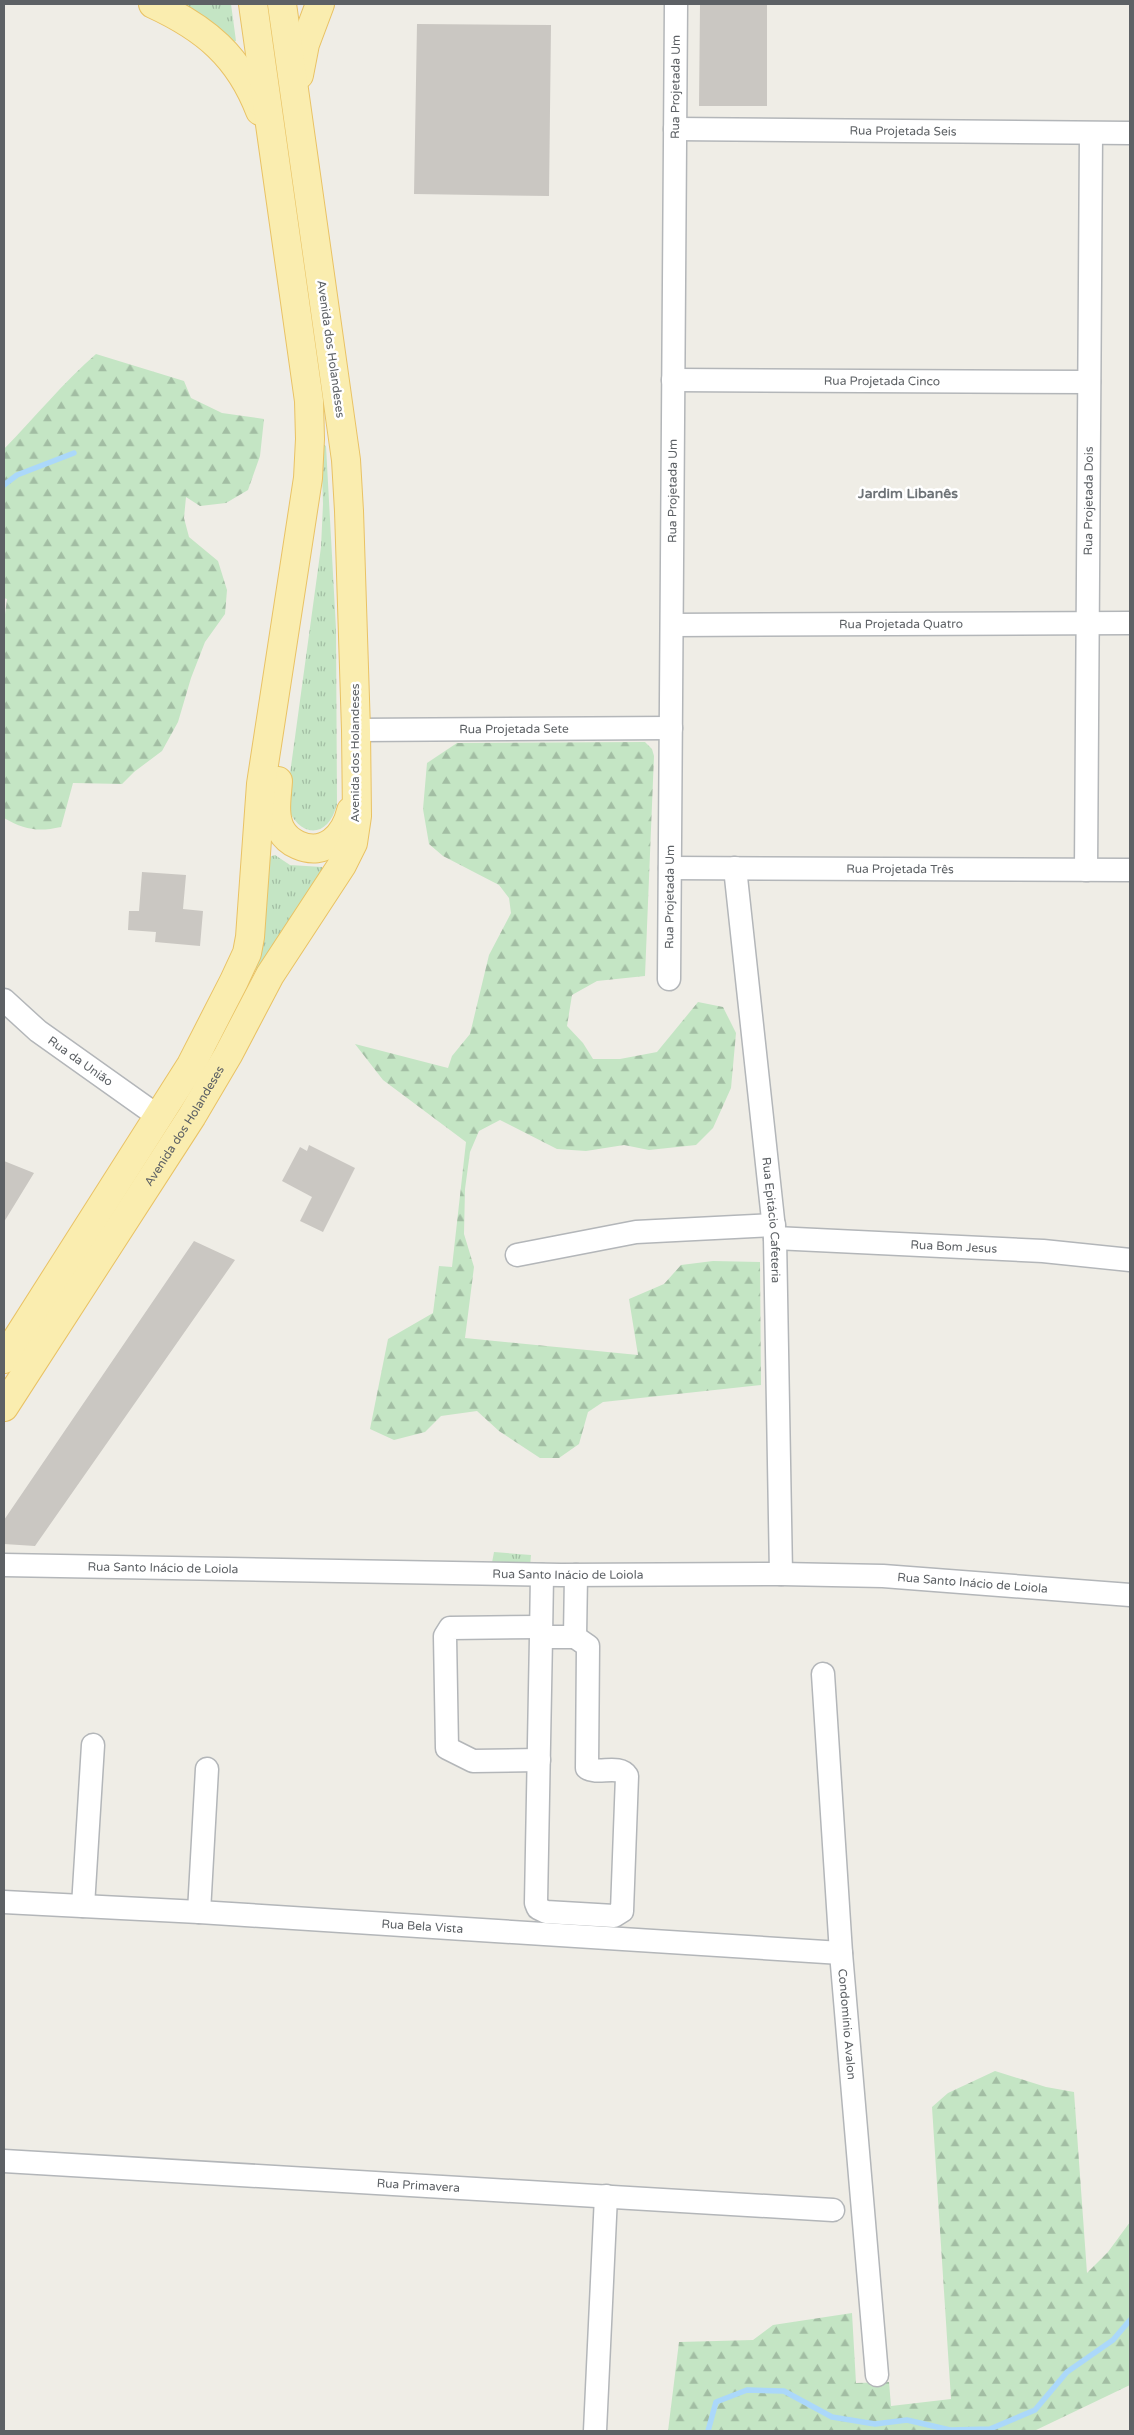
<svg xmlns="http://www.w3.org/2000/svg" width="1134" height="2435" font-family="'Varela Round',sans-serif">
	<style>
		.grass { fill: url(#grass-tufts) }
		.forest { fill: url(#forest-firs) }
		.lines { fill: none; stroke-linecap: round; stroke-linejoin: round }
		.stream { stroke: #abd8fa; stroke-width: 5.5 }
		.building { fill: #cac7c2 }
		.minor-casing { stroke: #b3b6b9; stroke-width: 25 }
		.major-casing { stroke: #e9c264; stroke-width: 30 }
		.minor { stroke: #fff; stroke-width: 22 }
		.major { stroke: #faedaf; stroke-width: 28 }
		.labels { text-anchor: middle; stroke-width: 5; stroke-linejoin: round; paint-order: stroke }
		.street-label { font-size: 12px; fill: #5d6165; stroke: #fff }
		.neighbourhood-label { font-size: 14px; font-weight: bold; fill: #6e7377; stroke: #fff }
	</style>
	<defs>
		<pattern id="grass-tufts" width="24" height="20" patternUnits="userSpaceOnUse" patternTransform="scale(1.25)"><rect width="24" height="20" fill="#c4e5c4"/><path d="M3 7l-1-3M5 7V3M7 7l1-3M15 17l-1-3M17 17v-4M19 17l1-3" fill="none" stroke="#a2bda3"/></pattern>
		<pattern id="forest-firs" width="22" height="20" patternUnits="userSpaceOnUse" patternTransform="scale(1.25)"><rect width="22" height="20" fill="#c4e5c4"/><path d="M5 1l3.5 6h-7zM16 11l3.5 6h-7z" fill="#a2bda3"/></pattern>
	</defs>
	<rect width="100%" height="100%" fill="#efede6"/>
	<path class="grass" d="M 176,4 L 231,4 L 236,41 L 233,42 Z
		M 321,443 L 326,446 L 336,629 L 337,804 C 328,841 297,838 286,803 L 321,547 L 323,504 Z
		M 275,855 L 290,865 L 322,867 L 324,870 L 258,976 L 255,968 L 269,857 Z
		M 494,1552 L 531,1555 L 530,1567 L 491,1568 Z"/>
	<path class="forest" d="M 96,354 L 184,381 L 191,398 L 222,413 L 264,419 L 260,456 L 248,490 L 226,503 L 200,506 L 186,497 L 184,518 L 189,537 L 218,561 L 227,590 L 225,614 L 205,642 L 191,678 L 178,722 L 162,751 L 134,772 L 122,784 L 73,783 L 61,827 C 38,832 25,830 4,818 L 4,622 L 7,599 L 4,598 L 4,449 C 35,417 63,383 96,354 Z
		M 645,742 L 652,749 L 654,756 L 645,976 L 597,981 L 572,995 L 567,1026 L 583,1043 L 593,1059 L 620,1059 L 657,1052 L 698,1002 L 723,1007 L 736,1033 L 731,1088 L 713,1128 L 696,1145 L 649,1150 L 624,1145 L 586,1151 L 557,1149 L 500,1120 L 479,1131 L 470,1152 L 465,1189 L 464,1234 L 474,1267 L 465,1338 L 638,1355 L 629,1299 L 664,1284 L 681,1265 L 713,1261 L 760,1262 L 761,1385 L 603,1402 L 588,1412 L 579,1444 L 559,1458 L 540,1458 L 499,1431 L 477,1411 L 441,1416 L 425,1432 L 394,1440 L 370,1429 L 388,1339 L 433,1313 L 439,1266 L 452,1267 L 466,1142 L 383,1080 L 355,1044 L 448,1068 L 452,1056 L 470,1034 L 489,955 L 511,913 L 509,898 L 499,885 L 443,856 L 429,844 L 423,809 L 427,763 L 457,743 Z
		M 995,2071 L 1046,2087 L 1074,2092 L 1087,2273 L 1108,2252 L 1130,2222 L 1130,2385 L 1034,2431 L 668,2431 L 679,2342 L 753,2340 L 773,2325 L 852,2313 L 856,2383 L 889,2382 L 891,2406 L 951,2399 L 932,2107 L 948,2093 Z"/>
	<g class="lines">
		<path class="stream" d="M 4,485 L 17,475 L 74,453
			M 708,2431 L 716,2402 L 747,2390 L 784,2391 L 832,2417 L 875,2424 L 907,2420 L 950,2430 L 990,2429 L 1035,2410 L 1067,2372 L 1113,2340 L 1130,2320"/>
	</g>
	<path class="building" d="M 700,4 L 767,4 L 767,106 L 699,106 Z
		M 417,24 L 551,25 L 549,196 L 414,194 Z
		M 142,872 L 186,875 L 183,909 L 203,911 L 200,946 L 155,942 L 156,932 L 128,930 L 129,911 L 139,911 Z
		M 309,1145 L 355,1168 L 323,1232 L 300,1221 L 312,1197 L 282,1181 L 300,1147 L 307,1151 Z
		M 4,1161 L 34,1173 L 4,1222 Z
		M 194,1241 L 235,1260 L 35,1546 L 4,1544 L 4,1520 Z"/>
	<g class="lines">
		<g class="minor-casing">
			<g id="minor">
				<path id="s1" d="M 675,129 L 1130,133"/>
				<path id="s2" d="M 673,380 L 1089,382"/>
				<path id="s3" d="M 672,625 L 1130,623"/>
				<path id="s4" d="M 356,730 L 671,728"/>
				<path id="s5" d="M 670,868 L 1130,870"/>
				<path id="s6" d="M 735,868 L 775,1238 L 781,1574"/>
				<path id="s7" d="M 1086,870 L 1091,134"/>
				<path id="s8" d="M 669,979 L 676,4"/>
				<path id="s9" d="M 4,1000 L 38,1031 L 159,1117"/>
				<path id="s10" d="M 775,1238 L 1043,1251 L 1130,1260"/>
				<path d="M 517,1255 L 636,1232 L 774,1225"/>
				<path id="s11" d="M 4,1565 L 561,1575 L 781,1574 L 883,1576 L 1130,1595"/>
				<path d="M 542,1575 L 541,1637 L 575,1637 L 576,1575"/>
				<path d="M 541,1637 L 536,1903 L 538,1908 L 546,1912 L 614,1916 L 622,1911 L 627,1776 C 619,1764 598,1775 587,1768 L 588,1646 L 575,1637"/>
				<path id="s12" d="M 823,1674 L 841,1953 L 877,2375"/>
				<path d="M 539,1760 L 473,1761 L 447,1748 L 445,1636 L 450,1628 L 541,1627"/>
				<path id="s13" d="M 4,1902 L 199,1912 L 841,1953"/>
				<path d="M 83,1906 L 93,1745"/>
				<path d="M 199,1912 L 207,1769"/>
				<path id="s14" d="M 4,2161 L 833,2210"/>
				<path d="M 595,2431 L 606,2196"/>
			</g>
		</g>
		<g class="major-casing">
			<g id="major">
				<path d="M 153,4 C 205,28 239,56 260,111"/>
				<path d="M 299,75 L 305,44 L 320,4"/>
				<path d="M 278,781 C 277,797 273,815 281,830 C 285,837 291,842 298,845 C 325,857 345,836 351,811"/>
				<path d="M 4,1359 L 191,1065 L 234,981 L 247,953 L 250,937 L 261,784 L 308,478 L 310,439 L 309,401 L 253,4"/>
				<path id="s15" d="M 4,1407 L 192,1116 L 228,1055 L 270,975 L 342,865 L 353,843 L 357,816 L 356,730 L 349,511 L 346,460 L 282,4"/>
			</g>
		</g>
		<use href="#minor" class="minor"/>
		<use href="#major" class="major"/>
	</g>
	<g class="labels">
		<g class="street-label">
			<text dy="4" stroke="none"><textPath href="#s8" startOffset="892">Rua Projetada Um</textPath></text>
			<text dy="4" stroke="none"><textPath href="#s1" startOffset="228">Rua Projetada Seis</textPath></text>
			<text transform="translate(331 349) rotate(82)" y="4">Avenida dos Holandeses</text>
			<text dy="4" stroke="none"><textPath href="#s2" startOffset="209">Rua Projetada Cinco</textPath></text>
			<text dy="4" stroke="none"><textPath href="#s8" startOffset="488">Rua Projetada Um</textPath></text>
			<text dy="4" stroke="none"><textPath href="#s7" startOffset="369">Rua Projetada Dois</textPath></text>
			<text dy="4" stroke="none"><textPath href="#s3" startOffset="229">Rua Projetada Quatro</textPath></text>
			<text dy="4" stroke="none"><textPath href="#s4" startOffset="158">Rua Projetada Sete</textPath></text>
			<text transform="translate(355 753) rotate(-90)" y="4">Avenida dos Holandeses</text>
			<text dy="4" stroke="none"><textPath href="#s5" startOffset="230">Rua Projetada Três</textPath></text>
			<text dy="4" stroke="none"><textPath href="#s8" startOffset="82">Rua Projetada Um</textPath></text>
			<text dy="4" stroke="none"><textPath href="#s9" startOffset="98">Rua da União</textPath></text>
			<text dy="4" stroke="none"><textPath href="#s15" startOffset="334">Avenida dos Holandeses</textPath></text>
			<text dy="4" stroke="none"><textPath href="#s6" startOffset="354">Rua Epitácio Cafeteria</textPath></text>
			<text dy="4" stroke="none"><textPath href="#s10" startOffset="179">Rua Bom Jesus</textPath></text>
			<text dy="4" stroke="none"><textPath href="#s11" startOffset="159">Rua Santo Inácio de Loiola</textPath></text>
			<text dy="4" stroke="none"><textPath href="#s11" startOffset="564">Rua Santo Inácio de Loiola</textPath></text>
			<text dy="4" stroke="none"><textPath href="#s11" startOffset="969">Rua Santo Inácio de Loiola</textPath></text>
			<text dy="4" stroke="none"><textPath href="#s13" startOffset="419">Rua Bela Vista</textPath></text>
			<text dy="4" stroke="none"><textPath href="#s12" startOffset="351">Condomínio Avalon</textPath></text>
			<text dy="4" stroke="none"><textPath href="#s14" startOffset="415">Rua Primavera</textPath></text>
		</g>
		<g class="neighbourhood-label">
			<text x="908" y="498">Jardim Libanês</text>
		</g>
	</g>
	<rect width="1134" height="2435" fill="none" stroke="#5d6165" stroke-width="10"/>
</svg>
